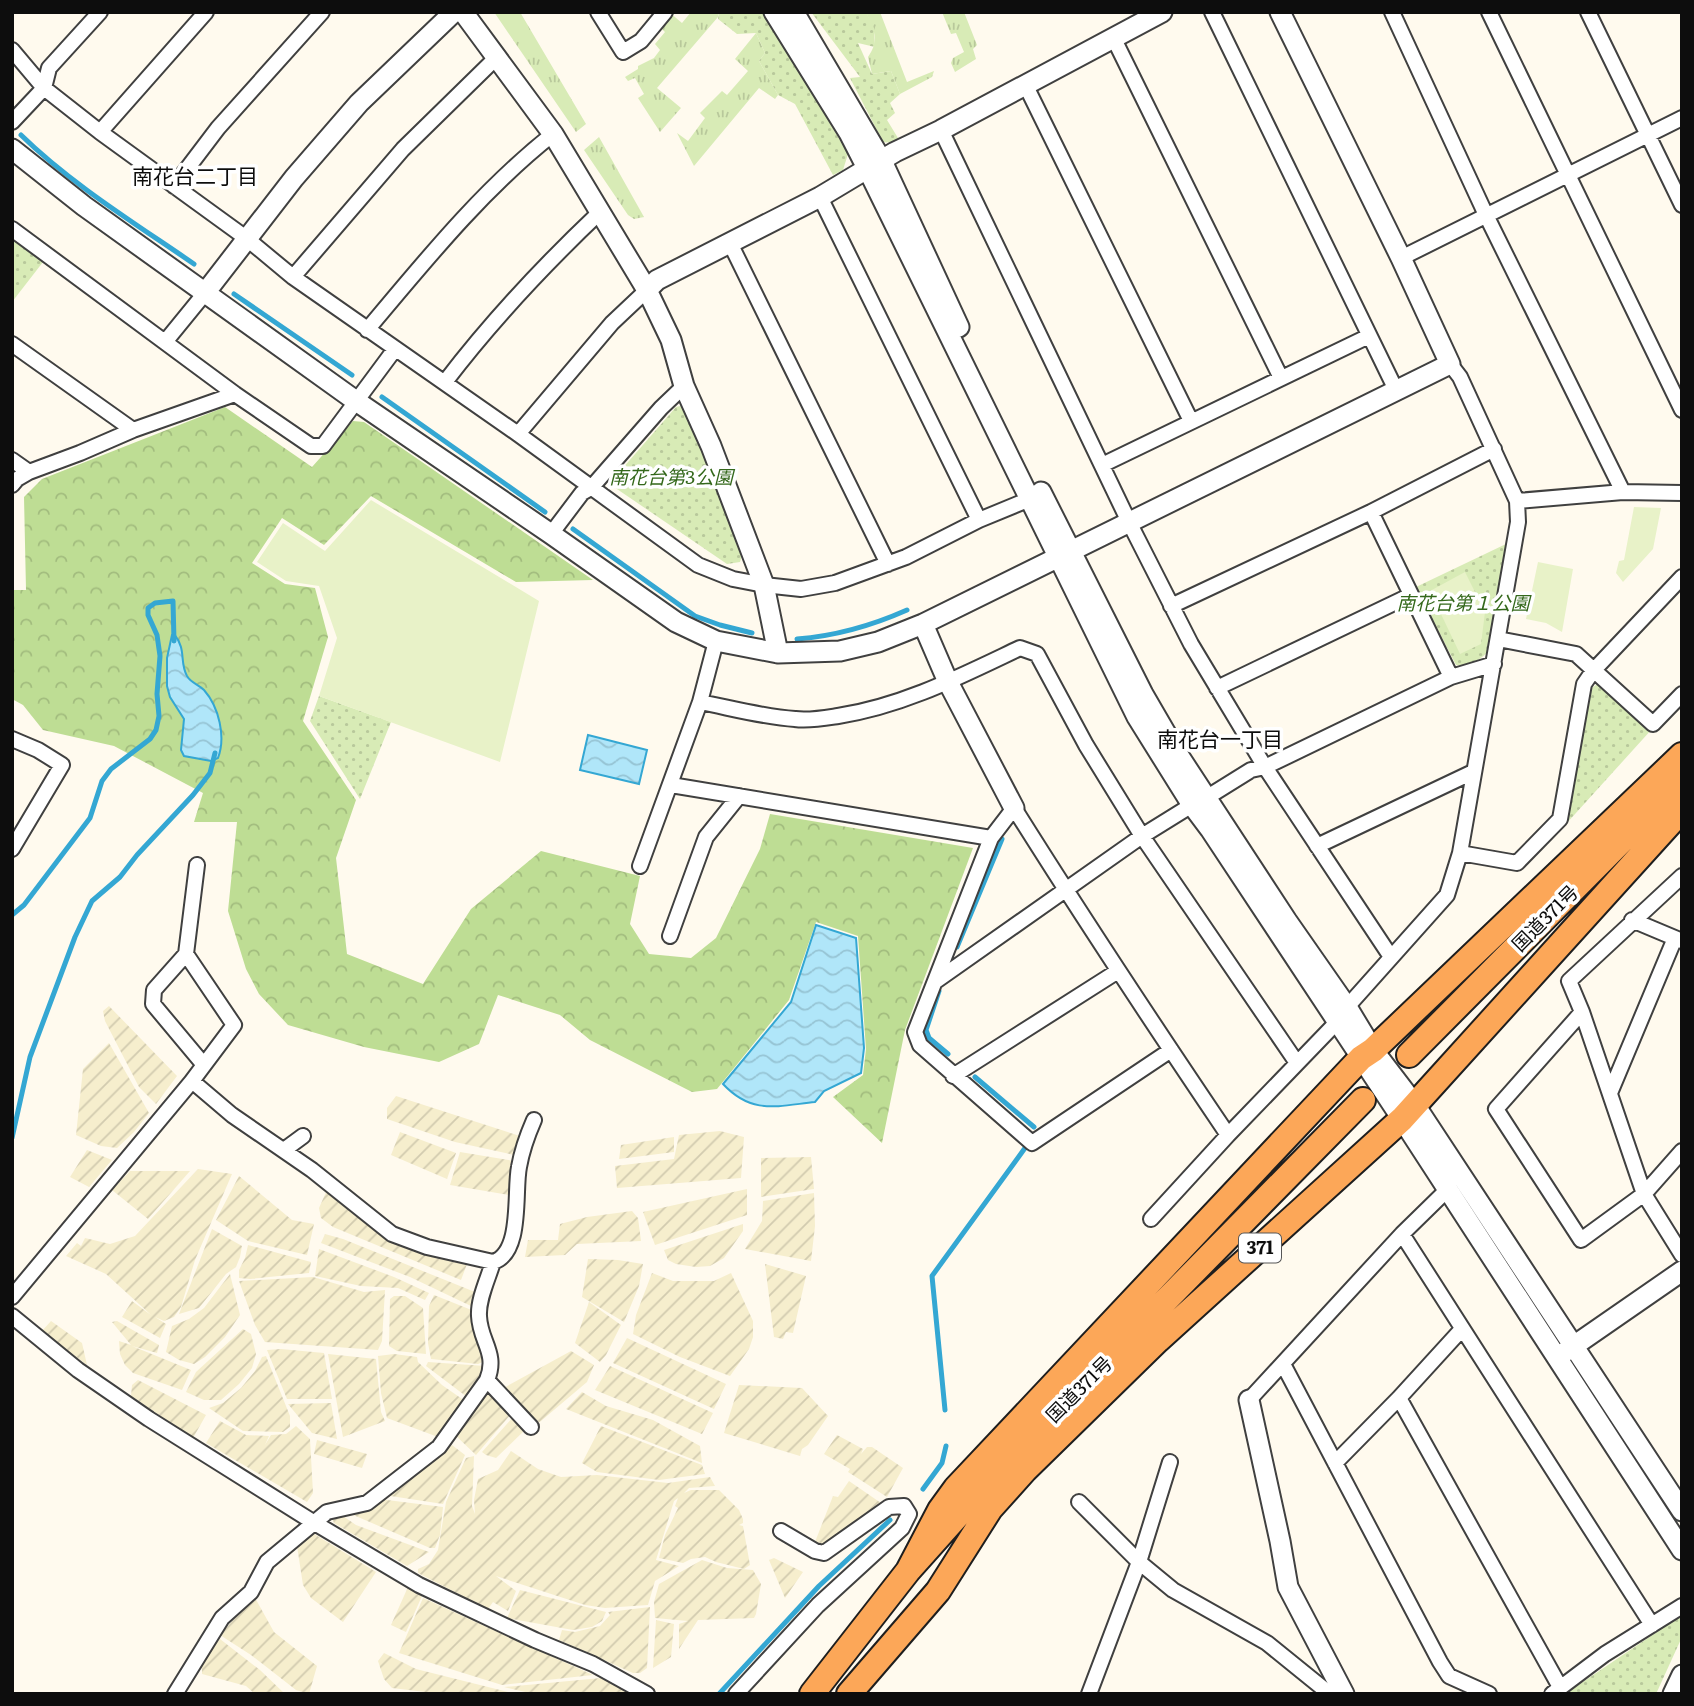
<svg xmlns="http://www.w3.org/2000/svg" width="1694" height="1706" font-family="Literata,'Noto Sans JP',serif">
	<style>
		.farmland { fill: url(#farmland-furrows) }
		.grass { fill: url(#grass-tufts) }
		.forest { fill: url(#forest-crowns) }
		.park { fill: url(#park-dots) }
		.pitch { fill: #e8f2c8 }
		.water { fill: url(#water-waves); stroke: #34a7d3; stroke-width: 2 }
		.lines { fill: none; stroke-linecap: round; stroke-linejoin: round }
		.stream { stroke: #34a7d3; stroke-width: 5 }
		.minor-casing { stroke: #404040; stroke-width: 18 }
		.tertiary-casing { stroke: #404040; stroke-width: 23 }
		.trunk-casing { stroke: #1e1e1e; stroke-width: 28 }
		.minor { stroke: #fff; stroke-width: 14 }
		.tertiary { stroke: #fff; stroke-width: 19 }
		.trunk { stroke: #fca758; stroke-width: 24 }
		.labels { text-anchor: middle; stroke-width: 7; stroke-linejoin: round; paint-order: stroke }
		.shield { fill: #fff; stroke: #565656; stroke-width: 2 }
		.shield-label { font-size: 18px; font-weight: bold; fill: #0d0d0d }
		.park-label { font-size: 19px; font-style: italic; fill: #34681b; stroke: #fff }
		.street-label { font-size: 19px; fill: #0d0d0d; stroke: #fff }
		.neighbourhood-label { font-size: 21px; fill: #0d0d0d; stroke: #fff }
	</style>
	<defs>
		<pattern id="farmland-furrows" width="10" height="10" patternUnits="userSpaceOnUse" patternTransform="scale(1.75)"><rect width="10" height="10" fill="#f6eecd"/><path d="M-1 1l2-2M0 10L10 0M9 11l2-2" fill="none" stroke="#d2cbaf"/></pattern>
		<pattern id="grass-tufts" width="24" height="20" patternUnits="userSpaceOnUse" patternTransform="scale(1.75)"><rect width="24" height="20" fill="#d8ebb6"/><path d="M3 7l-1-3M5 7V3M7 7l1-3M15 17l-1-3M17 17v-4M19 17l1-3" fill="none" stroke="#b8c89b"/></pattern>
		<pattern id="forest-crowns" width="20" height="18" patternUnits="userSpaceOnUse" patternTransform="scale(1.75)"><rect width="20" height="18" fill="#bedd94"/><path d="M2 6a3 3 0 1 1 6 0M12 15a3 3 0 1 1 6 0" fill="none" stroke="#a2bc7e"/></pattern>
		<pattern id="park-dots" width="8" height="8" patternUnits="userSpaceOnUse" patternTransform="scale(1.75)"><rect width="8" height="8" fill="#d8ebb6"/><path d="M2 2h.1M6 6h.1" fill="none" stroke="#b8c89b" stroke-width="1.8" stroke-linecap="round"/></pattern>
		<pattern id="water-waves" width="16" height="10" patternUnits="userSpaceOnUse" patternTransform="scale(1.75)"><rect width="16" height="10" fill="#b0e6f9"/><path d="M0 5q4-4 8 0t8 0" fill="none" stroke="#96c4d4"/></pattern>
	</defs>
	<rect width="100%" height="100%" fill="#fffaee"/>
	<path class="farmland" d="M 109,1006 L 177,1076 L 156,1104 L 139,1087 L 105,1021 L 103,1011 Z
		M 109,1043 L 149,1113 L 134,1132 L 117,1148 L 101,1146 L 76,1135 L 83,1069 Z
		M 396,1096 L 520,1136 L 514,1155 L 455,1142 L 387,1119 L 387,1108 Z
		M 720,1131 L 744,1137 L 741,1178 L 617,1188 L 615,1166 L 674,1159 L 679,1135 Z
		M 400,1132 L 456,1153 L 447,1179 L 391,1155 Z
		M 674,1137 L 674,1152 L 619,1159 L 621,1145 Z
		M 87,1150 L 112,1160 L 89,1187 L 70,1177 Z
		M 460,1152 L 514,1161 L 509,1195 L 450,1185 Z
		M 811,1157 L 814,1189 L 761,1197 L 761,1158 Z
		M 198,1169 L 232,1174 L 195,1260 L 181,1307 L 174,1317 L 164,1321 L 155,1317 L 166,1324 L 160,1338 L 122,1317 L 132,1301 L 151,1315 L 106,1274 L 66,1256 L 77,1243 L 81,1246 L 85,1238 L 110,1244 L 135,1236 Z
		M 130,1171 L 190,1171 L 148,1219 L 112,1190 Z
		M 239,1176 L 292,1220 L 314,1224 L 307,1255 L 248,1241 L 216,1220 Z
		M 747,1189 L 747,1215 L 655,1245 L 643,1212 Z
		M 327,1190 L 429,1254 L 467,1264 L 461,1280 L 333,1227 L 321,1218 L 319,1208 Z
		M 814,1193 L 815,1226 L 811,1261 L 745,1249 L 762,1221 L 763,1201 Z
		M 632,1211 L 638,1218 L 641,1241 L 577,1244 L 565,1255 L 525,1257 L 528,1240 L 558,1240 L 560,1224 L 587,1217 Z
		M 743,1224 L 743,1231 L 724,1258 L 710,1266 L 696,1267 L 676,1264 L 668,1260 L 664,1250 Z
		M 212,1229 L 242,1246 L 240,1257 L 236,1267 L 226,1274 L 199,1308 L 179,1314 Z
		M 325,1234 L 343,1239 L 475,1292 L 471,1306 L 410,1277 L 321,1243 Z
		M 248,1245 L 311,1262 L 309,1273 L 250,1279 L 239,1278 L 239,1270 L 245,1258 Z
		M 319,1249 L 394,1277 L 429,1293 L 425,1300 L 398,1288 L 361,1286 L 315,1276 Z
		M 588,1259 L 618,1260 L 643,1264 L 639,1286 L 624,1322 L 582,1297 Z
		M 765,1264 L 806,1276 L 793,1333 L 786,1332 L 783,1339 L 774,1337 Z
		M 652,1273 L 673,1281 L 714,1281 L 731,1273 L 753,1321 L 753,1337 L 749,1349 L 730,1376 L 680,1357 L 633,1334 L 636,1315 Z
		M 230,1274 L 240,1315 L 225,1337 L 205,1357 L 194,1364 L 179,1360 L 166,1352 L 172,1326 L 189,1319 L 204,1308 Z
		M 313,1277 L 364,1292 L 385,1290 L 382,1341 L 378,1350 L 265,1342 L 255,1325 L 239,1281 Z
		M 434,1295 L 474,1311 L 487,1360 L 478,1364 L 431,1359 L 428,1343 L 429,1306 Z
		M 394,1296 L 405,1296 L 423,1308 L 426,1354 L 397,1351 L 389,1346 L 390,1299 Z
		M 589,1302 L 621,1325 L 606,1355 L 600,1362 L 575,1343 Z
		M 51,1321 L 82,1343 L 87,1365 L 42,1331 Z
		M 117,1321 L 159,1345 L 157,1353 L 132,1346 L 191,1370 L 182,1390 L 133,1373 L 125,1365 L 120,1354 L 119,1341 L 131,1345 L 112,1322 Z
		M 243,1329 L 251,1334 L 256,1354 L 252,1368 L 239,1384 L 221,1400 L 204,1400 L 186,1392 L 196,1372 Z
		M 627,1338 L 726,1384 L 714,1409 L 613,1363 Z
		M 281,1349 L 324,1353 L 332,1399 L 287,1399 L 267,1350 Z
		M 571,1351 L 594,1365 L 587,1382 L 535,1426 L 500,1390 Z
		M 328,1354 L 376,1359 L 381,1412 L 385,1421 L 343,1437 Z
		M 394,1354 L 417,1357 L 418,1362 L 442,1385 L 465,1401 L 438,1437 L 387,1418 L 381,1393 L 378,1356 Z
		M 266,1356 L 290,1416 L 290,1427 L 283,1432 L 243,1431 L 209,1408 L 223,1403 L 241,1388 L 255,1371 L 262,1357 Z
		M 428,1362 L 485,1366 L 480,1383 L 467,1397 L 426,1366 Z
		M 610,1366 L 713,1413 L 702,1434 L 595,1390 Z
		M 138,1380 L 206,1415 L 193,1438 L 131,1396 L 132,1385 Z
		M 739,1385 L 802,1388 L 828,1416 L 808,1445 L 802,1449 L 800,1456 L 724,1433 Z
		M 488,1390 L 511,1414 L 476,1455 L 454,1434 Z
		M 582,1392 L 606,1406 L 653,1420 L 700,1446 L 702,1463 L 566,1409 Z
		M 331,1403 L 337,1439 L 312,1433 L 288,1404 Z
		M 513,1417 L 526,1429 L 496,1458 L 486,1455 L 482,1452 Z
		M 220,1421 L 246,1435 L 269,1436 L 265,1445 L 271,1435 L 286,1434 L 296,1426 L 310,1439 L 313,1493 L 307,1502 L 206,1443 Z
		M 601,1426 L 702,1465 L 705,1474 L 659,1480 L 597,1472 L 582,1463 Z
		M 837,1435 L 863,1449 L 861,1454 L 867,1447 L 872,1447 L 903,1468 L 887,1497 L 848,1472 L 850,1469 L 824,1454 Z
		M 317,1440 L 367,1454 L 362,1468 L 314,1454 Z
		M 452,1445 L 465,1455 L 443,1504 L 384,1495 Z
		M 511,1451 L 538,1469 L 561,1477 L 597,1475 L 668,1483 L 710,1477 L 715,1486 L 689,1488 L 684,1493 L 691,1490 L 719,1490 L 739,1510 L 743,1519 L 743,1523 L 739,1525 L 743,1526 L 750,1565 L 744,1569 L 716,1562 L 705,1557 L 691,1559 L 683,1563 L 659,1558 L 665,1535 L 678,1508 L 675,1506 L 678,1498 L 674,1501 L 656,1560 L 679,1566 L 655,1581 L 648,1605 L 605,1608 L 585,1605 L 496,1576 L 516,1591 L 508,1611 L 493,1602 L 488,1609 L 418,1573 L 418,1569 L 429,1564 L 438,1550 L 446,1502 L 466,1458 L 474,1456 L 472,1506 L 475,1514 L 474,1500 L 478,1479 L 498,1470 Z
		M 849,1481 L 881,1503 L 854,1526 L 825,1545 L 817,1545 L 815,1542 L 833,1496 L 838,1497 Z
		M 379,1499 L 443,1507 L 440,1535 L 435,1548 L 430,1548 L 351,1514 Z
		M 343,1516 L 356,1525 L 429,1552 L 407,1566 L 334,1523 L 332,1518 Z
		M 311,1532 L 376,1572 L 343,1622 L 311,1598 L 303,1585 L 297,1546 Z
		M 774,1558 L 803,1572 L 785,1598 L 769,1560 Z
		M 702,1560 L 727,1568 L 753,1570 L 761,1584 L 756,1614 L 754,1618 L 698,1620 L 679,1649 L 679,1624 L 688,1621 L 655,1618 L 654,1602 L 659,1584 Z
		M 408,1587 L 422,1596 L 406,1632 L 391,1625 Z
		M 520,1590 L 606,1612 L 602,1621 L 592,1627 L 573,1630 L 507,1618 Z
		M 254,1596 L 274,1632 L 317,1666 L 309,1694 L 296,1690 L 251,1655 L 220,1635 Z
		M 423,1598 L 593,1675 L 502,1685 L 399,1653 Z
		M 650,1607 L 647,1668 L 640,1673 L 633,1673 L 559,1640 L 562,1630 L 575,1632 L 600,1626 L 610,1615 L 608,1612 Z
		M 656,1620 L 674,1624 L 671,1657 L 653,1668 Z
		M 220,1639 L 260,1670 L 285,1694 L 255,1694 L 246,1686 L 202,1674 L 202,1658 Z
		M 384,1653 L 416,1669 L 516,1694 L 442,1694 L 392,1688 L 384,1679 L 378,1661 Z
		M 601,1678 L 630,1694 L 534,1694 L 504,1687 Z"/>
	<path class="grass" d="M 494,12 L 520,12 L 586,124 L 576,132 Z
		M 669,12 L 682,23 L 691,12 L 719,12 L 718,17 L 657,88 L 681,108 L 660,132 L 638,98 L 644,94 L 635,78 L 628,81 L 625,77 L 638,69 L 638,66 L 654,58 L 660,50 L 655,44 L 665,32 L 658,25 Z
		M 866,12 L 880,12 L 907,82 L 934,71 L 932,77 L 900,94 L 891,71 L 872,74 L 868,57 C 881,38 873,30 866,12 Z
		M 942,12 L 964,12 L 977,45 L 973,49 L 976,59 L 955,72 L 951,63 L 953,58 L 964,52 L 956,33 L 951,34 Z
		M 756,33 L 765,53 L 759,61 L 778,95 L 775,99 L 759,88 L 694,166 L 677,133 L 688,141 L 705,118 L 700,113 L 722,91 L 727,95 L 748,71 L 735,59 Z
		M 599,137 L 644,217 L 634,219 L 628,215 L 584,150 Z"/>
	<path class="forest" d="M 225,407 L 312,467 L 353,421 L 364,422 L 593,580 L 516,582 L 371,496 L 324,545 L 282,518 L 252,563 L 285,584 L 315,588 L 328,637 L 303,721 L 356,800 L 336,858 L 347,954 L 423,984 L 471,909 L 541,851 L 640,876 L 630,924 L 649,954 L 691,958 L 716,938 L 760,849 L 770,814 L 973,848 L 905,1030 L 882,1143 L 833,1097 L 863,1075 L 866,1049 L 858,936 L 816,922 L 789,1000 L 717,1089 L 692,1092 L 590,1040 L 560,1015 L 498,995 L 479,1044 L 439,1062 L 364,1047 L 288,1025 L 259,994 L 246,969 L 228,911 L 237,822 L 194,822 L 203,793 L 114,746 L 43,730 L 23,705 L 12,699 L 12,590 L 26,590 L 24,497 L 42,479 Z"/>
	<path class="park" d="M 719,12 L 765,12 L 848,154 L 843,170 L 833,175 L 795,104 L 778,95 L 759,61 L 765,53 L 756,33 L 737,34 L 718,19 Z
		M 811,12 L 866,12 L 874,28 L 875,47 L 858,43 L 872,74 L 891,71 L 900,94 L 890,103 L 895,113 L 887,120 L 898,138 L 894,143 L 883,142 L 850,78 L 860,77 Z
		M 12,239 L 43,262 L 12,302 Z
		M 685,405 L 743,552 L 740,562 L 727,564 L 614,487 L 615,477 L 676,407 Z
		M 1508,543 L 1489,650 C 1483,659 1467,667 1456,665 L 1416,587 Z
		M 1599,683 L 1652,729 L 1566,824 L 1590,689 Z
		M 319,696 L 391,722 L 360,799 L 310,721 Z
		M 1682,1615 L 1682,1637 L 1656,1694 L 1565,1694 Z"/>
	<path class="pitch" d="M 371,500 L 539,601 L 500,762 L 319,696 L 337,638 L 319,586 L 286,581 L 257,562 L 283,523 L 325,551 Z
		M 1634,507 L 1661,508 L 1653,549 L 1623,582 L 1616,573 L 1619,561 L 1624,560 Z
		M 1538,562 L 1573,569 L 1562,632 L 1546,623 L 1526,619 Z
		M 1465,572 L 1485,612 L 1481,644 L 1460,654 L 1430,591 Z"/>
	<path class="water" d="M 174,634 C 187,650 179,661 187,676 C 191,683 198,684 204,690 C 219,707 226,737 218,758 L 211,761 L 184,756 L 181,750 L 184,719 L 170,697 L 167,686 L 167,658 L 172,635 Z
		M 588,735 L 647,750 L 639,784 L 580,770 Z
		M 816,925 L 856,938 L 864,1048 L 861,1073 L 824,1091 L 815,1102 C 777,1106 752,1115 723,1084 L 791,1002 Z"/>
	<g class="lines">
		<path class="stream" d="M 21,135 C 71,184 136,224 194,264
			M 234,294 L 352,375
			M 382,397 L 545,512
			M 573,529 L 695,616 L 720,625 L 752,633
			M 797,639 C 836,636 871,626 907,610
			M 12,915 L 24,905 L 90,818 L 102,781 L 111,769 L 150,739 L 156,730 L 159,716 L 157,694 L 160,656 L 157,635 L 148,615 L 148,608 L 155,603 L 173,601 L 174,641
			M 957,947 L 1002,839
			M 939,991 L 926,1030 L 929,1038 L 948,1054
			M 975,1077 L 1034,1127
			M 12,1138 L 30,1057 L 75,937 L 92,901 L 120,877 L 137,855 L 193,795 L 210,773 L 215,753
			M 945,1410 L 932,1276 L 1025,1148
			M 923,1489 L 942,1463 L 946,1446
			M 719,1694 L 819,1586 L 890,1520"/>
		<g class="minor-casing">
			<path id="minor" d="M 598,12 L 623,52 L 641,41 L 665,12
				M 1212,12 L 1396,390
				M 1392,12 L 1486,215 L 1623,492
				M 1489,12 L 1682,410
				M 1588,12 L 1682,205
				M 1113,37 L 1281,378
				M 12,50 L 44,88 L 100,132 L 246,238 L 293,277 L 518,434 L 698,565 L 733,579 L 764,585 L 801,589 L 835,583 L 906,557 L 979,520 L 1030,499
				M 1025,84 L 1191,421
				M 12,122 L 44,88 L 49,68 L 100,12
				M 941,130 L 1129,522 L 1191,644 L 1265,767 L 1391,957
				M 100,132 L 206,12
				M 174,186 L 218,128 L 322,12
				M 820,197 L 979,520
				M 12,229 L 235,394 L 311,446 L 323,446 L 395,349
				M 730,243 L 888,564
				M 1401,258 L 1682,118
				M 293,277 L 403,149 L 498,56
				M 367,330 C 425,261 482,190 553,134
				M 165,342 L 205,293
				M 12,344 L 133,430
				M 445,382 C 493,319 542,267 600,212
				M 518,434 L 612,323 L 647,290
				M 12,460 L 29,472
				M 1102,465 L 1369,336
				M 12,485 L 17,479 L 29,472 L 80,453 L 133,430 L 235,394
				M 1517,501 L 1623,492 L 1682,493
				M 1371,512 L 1451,677
				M 551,534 L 582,493 L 591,488 L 661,408 L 684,386
				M 1171,606 L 1371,512 L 1494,449
				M 1498,639 L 1576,654 L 1653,724 L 1682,694
				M 1217,688 L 1411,595
				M 700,702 C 731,708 763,717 795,719 C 809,721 825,718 838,716 C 903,706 961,676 1020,648 L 1037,654 L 1086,745 L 1142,836 L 1297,1063
				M 12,739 L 38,750 L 62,765 L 12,849
				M 671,785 L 991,838
				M 1206,798 L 1251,770 L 1265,767 L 1451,677 L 1494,664
				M 1317,846 L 1473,772
				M 1460,853 L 1517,863 L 1560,819 L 1584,684 L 1593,671 L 1682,577
				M 640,866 L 700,702 L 716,641
				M 1682,876 L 1569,981 L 1582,1012 L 1644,1194 L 1682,1255
				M 1632,920 L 1682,941
				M 670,936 L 706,837 L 739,796
				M 186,954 L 154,990 L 153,1004 L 204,1065
				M 936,981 L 1142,836 L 1192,805
				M 1347,1007 L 1447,895 L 1460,853 L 1518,522 L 1517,501 L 1460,377 L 1450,364
				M 1582,1012 L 1496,1109 L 1581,1240 L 1644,1194 L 1682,1151
				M 1171,1050 L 1032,1143 L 920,1045 L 915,1032 L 991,838 L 1014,808 C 1083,918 1155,1027 1228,1135
				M 953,1076 L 1118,971
				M 192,1081 L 234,1025 L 186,954 L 197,865
				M 1610,1093 L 1675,938
				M 284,1150 L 303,1136
				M 1151,1219 L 1228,1135 L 1337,1022
				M 1402,1234 L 1652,1625
				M 12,1297 L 192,1081 L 232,1115 L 312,1170 L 392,1234 L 427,1247 L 493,1262 C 523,1253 514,1191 519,1167 C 522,1150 527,1136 534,1120
				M 12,1316 L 78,1370 L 149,1419 L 313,1522 L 419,1585 L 535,1640 L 593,1664 L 647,1694
				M 1283,1364 L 1440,1662 L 1449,1676 L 1489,1694
				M 487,1380 L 531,1427
				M 1399,1398 L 1560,1687
				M 1249,1400 L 1402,1234 L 1447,1190
				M 1335,1463 L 1399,1398 L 1462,1329
				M 1079,1502 L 1139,1562 L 1173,1590 L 1267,1643 L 1330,1694
				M 175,1694 L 222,1618 L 251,1592 L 267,1562 L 327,1512 L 367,1503 L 439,1447 L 487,1380 C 498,1353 480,1342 479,1316 C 478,1299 488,1279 493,1262
				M 736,1694 L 818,1605 L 902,1528 L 909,1514 L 904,1506 L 889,1507 L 824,1553 L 815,1551 L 781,1531
				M 1089,1694 L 1139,1562 L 1170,1462
				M 1552,1694 L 1605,1654 L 1682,1606"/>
		</g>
		<g class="tertiary-casing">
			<path id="tertiary" d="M 463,12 L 553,134 L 647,290 L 671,340 L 684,386 L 711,446 L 764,585 L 778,653
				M 774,12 L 849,133 L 868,170 L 1137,717 L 1192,805 L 1210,829 L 1402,1119 L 1682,1550
				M 794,12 L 882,161 L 959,327
				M 12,149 L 84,206 L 356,401 L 551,534 L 676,622 L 716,641 L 778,653 L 840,651 L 878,642 L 923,624 L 1450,364 L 1401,258 L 1280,12
				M 647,290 L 657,280 L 820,197 L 895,152 L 941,130 L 1162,12
				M 205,293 L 294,178 L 359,103 L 454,12
				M 1041,492 L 1143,694 L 1179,756 L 1287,921 L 1347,1007 L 1373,1050 L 1415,1105 L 1682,1511
				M 923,624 L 948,682 L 1014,808
				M 1565,1352 L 1682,1271
				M 1249,1400 L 1280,1541 L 1288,1587 L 1344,1694
				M 1673,1694 L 1682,1675"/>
		</g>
		<g class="trunk-casing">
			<path id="trunk" d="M 1409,1055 L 1682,780
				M 908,1571 L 940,1510 L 956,1488 L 1361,1058 L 1373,1050 L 1682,755
				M 812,1694 L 908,1571 L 992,1477 L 1363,1100
				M 849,1694 L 938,1591 L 990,1509 L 1025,1470 L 1158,1340 L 1402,1119 L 1682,810"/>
		</g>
		<use href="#minor" class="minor"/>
		<use href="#tertiary" class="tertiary"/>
		<use href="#trunk" class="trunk"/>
	</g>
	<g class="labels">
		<rect class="shield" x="1239" y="1233.5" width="42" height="29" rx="5"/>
		<g class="shield-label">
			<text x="1260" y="1254">371</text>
		</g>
		<g class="park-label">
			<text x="671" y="484">南花台第3公園</text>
			<text x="1463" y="610">南花台第１公園</text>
		</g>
		<g class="street-label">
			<text transform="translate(1545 918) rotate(-45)" y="7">国道371号</text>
			<text transform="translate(1079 1389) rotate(-45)" y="7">国道371号</text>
		</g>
		<g class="neighbourhood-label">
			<text x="195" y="184">南花台二丁目</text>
			<text x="1220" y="747">南花台一丁目</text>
		</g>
	</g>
	<rect width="1694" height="1706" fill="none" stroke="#0d0d0d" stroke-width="28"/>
</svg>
